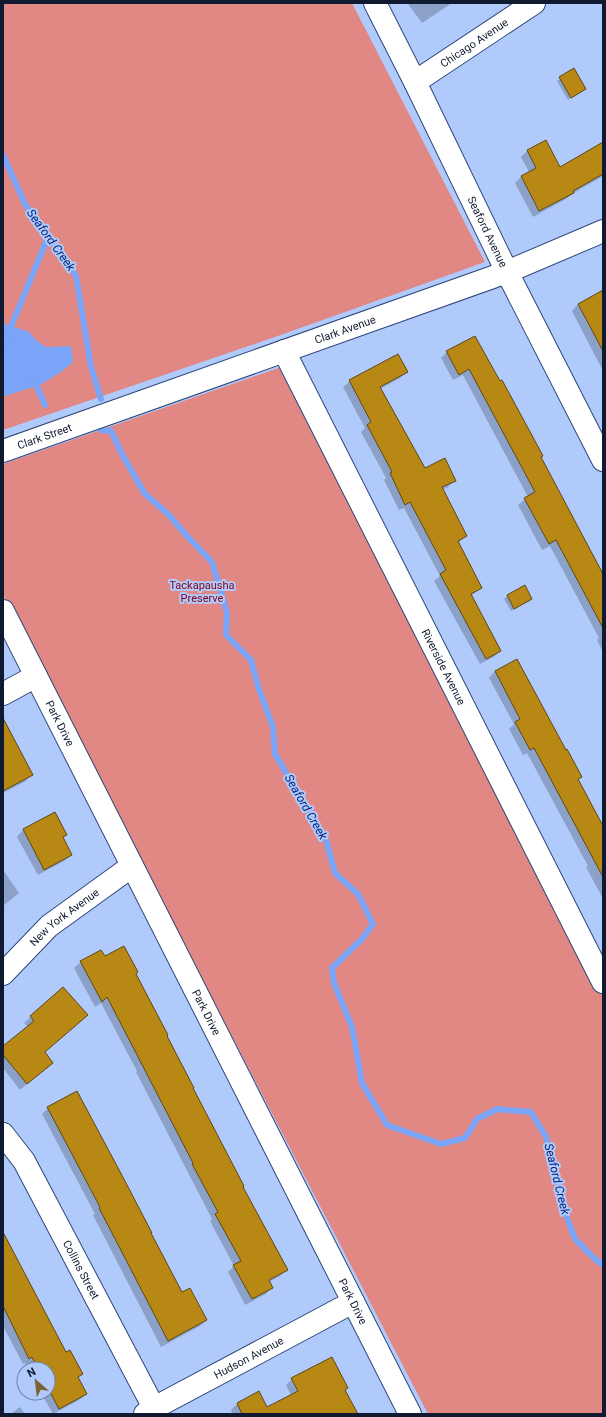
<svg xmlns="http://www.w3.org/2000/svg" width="606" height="1417" font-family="Roboto,sans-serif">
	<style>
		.green { fill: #e18884 }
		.water { fill: #79a4f7 }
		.shadow { fill: #0003 }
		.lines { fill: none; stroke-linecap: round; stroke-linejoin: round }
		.stream { stroke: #79a4f7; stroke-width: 6 }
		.building { fill: #b88814; stroke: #5f4714 }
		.minor-casing { stroke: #2d477a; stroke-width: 24 }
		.tertiary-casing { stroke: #2d477a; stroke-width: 24 }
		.minor { stroke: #fff; stroke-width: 22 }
		.tertiary { stroke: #fff; stroke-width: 22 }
		.labels { text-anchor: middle; stroke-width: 4; stroke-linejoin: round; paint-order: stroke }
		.street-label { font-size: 11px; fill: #0f1a30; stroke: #b0cafb }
		.park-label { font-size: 11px; fill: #830218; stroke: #b0cafb }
		.water-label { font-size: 12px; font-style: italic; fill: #00247c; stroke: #b0cafb }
	</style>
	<rect width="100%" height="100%" fill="#b0cafb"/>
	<path class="green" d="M 3,3 L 352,3 L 485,262 L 275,337 L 3,430 Z
		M 287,365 L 603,991 L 603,1414 L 428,1414 L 3,595 L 3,464 Z"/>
	<path class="water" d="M 3,323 L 29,332 L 37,341 L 46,347 L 71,346 L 73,362 L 61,372 L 40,385 L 5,396 L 3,396 Z"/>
	<path class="shadow" d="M 410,3 L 452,3 L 422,23 L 408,4 Z
		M 574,70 L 585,89 L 568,100 L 557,81 Z
		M 603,143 L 603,176 L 572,194 L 566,199 L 533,217 L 515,183 L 521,177 L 529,172 L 521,157 L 527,151 L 560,168 Z
		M 600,293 L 603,298 L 603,371 L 572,311 L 578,304 Z
		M 475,337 L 603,575 L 603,652 L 597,640 L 599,638 L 550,546 L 542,550 L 518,505 L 528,497 L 463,375 L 453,380 L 441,358 L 447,352 Z
		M 407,372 L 400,378 L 380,389 L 424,469 L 454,480 L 448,487 L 442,490 L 466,536 L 458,543 L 481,587 L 471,596 L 500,651 L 494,657 L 480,664 L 434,581 L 440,576 L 404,508 L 399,510 L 384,480 L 386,478 L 361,432 L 365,428 L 343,387 L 350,381 Z
		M 524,587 L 531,599 L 528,602 L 511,611 L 504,599 L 507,596 Z
		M 495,671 L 581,777 L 578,780 L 603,828 L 603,899 L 586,867 L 588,866 L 527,753 L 523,755 L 509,729 L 514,724 L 489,678 Z
		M 3,740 L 32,774 L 26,781 L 3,793 Z
		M 54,814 L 66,835 L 62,838 L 71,855 L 64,861 L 38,875 L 17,837 L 23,830 Z
		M 3,870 L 19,893 L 3,906 Z
		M 104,958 L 135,974 L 242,1187 L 287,1270 L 280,1276 L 269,1282 L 272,1287 L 266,1294 L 245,1305 L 228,1272 L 234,1266 L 210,1221 L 212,1219 L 136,1072 L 137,1071 L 101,1003 L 95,1007 L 74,968 L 81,962 Z
		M 63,988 L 44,1053 L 52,1063 L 20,1090 L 3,1068 L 3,1047 L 28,1027 L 24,1023 Z
		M 48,1108 L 150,1233 L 182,1293 L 206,1320 L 200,1326 L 161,1347 L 93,1215 L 95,1214 L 42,1114 Z
		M 3,1233 L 65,1354 L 82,1374 L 77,1378 L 86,1394 L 79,1400 L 53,1414 L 41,1393 L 48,1393 L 48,1369 L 29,1369 L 25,1363 L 23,1364 L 3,1326 Z
		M 292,1379 L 347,1388 L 345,1390 L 357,1414 L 229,1414 L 232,1413 L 231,1410 L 237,1404 L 258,1393 L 267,1408 L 291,1395 L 286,1385 Z
		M 20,1407 L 25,1414 L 11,1414 Z"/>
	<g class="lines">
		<path class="stream" d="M 3,155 L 25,204 L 76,276 L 91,367 L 101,399
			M 3,346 L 48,237
			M 33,381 L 35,383 L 45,405
			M 101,430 L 111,431
			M 111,431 L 123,456 L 145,494 L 168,514 L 187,536 L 212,562 L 227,613 L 226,635 L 251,660 L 259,689 L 273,727 L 275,754 L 326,840 L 335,873 L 358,894 L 373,924 L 362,939 L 332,968 L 334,983 L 352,1027 L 362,1083 L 387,1125 L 441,1144 L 465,1138 L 477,1119 L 497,1109 L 531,1112 L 546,1137 L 566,1215 L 575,1239 L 595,1259 L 603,1265"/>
	</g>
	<path class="building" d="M 574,68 L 586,89 L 571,98 L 559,77 Z
		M 546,140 L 560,167 L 603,142 L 603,174 L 573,191 L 574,193 L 539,211 L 521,176 L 536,168 L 527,150 Z
		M 603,290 L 603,351 L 578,304 Z
		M 475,336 L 500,381 L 502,380 L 528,428 L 543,456 L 541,457 L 603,574 L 603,628 L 556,540 L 549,544 L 524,498 L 535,492 L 469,369 L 459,375 L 446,351 Z
		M 398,354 L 408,372 L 380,387 L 425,468 L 445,458 L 456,481 L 442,487 L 467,536 L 458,541 L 482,588 L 471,594 L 501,651 L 486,659 L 440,574 L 446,570 L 410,502 L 405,505 L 390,473 L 392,472 L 367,425 L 371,422 L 349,380 Z
		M 525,585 L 532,599 L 514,609 L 507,595 Z
		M 517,659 L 566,750 L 567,749 L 582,777 L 578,779 L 603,826 L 603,877 L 534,748 L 530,750 L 515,722 L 520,719 L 495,671 Z
		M 3,718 L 33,775 L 3,791 Z
		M 55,812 L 67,835 L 63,837 L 72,855 L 44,870 L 23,829 Z
		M 124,946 L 138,972 L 136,974 L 168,1035 L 167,1036 L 194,1088 L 193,1088 L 244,1186 L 243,1187 L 288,1270 L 269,1280 L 273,1288 L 252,1299 L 233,1265 L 241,1261 L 215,1214 L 218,1212 L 192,1164 L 193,1163 L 107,997 L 102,1002 L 80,961 L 101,950 L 105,956 Z
		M 63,987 L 88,1015 L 45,1052 L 53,1063 L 27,1084 L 3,1055 L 3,1046 L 34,1021 L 30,1016 Z
		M 77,1091 L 126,1183 L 152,1233 L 151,1233 L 182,1292 L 190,1288 L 207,1320 L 168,1341 L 99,1208 L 100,1207 L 47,1107 Z
		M 3,1232 L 66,1352 L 70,1350 L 83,1374 L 78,1377 L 87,1394 L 59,1409 L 48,1388 L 48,1369 L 38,1369 L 32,1357 L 29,1359 L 3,1306 Z
		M 332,1357 L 348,1388 L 345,1390 L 358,1414 L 242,1414 L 237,1403 L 259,1391 L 267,1407 L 298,1391 L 291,1378 Z"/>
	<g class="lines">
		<g class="minor-casing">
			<g id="minor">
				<path id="s1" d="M 375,3 L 415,82 L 507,272 L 603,460"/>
				<path id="s2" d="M 415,82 L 534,3"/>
				<path id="s3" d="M 284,351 L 603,982"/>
				<path id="s4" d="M 3,611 L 410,1414"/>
				<path d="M 3,694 L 36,676"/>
				<path id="s5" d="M 3,974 L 49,926 L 132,866"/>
				<path id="s6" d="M 3,1134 L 24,1161 L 154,1408"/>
				<path id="s7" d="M 145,1414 L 154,1408 L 353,1302"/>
			</g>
		</g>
		<g class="tertiary-casing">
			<g id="tertiary">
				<path id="s8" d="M 3,451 L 507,272 L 603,231"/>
			</g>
		</g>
		<use href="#minor" class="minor"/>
		<use href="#tertiary" class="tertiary"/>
	</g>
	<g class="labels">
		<g class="street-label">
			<text dy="4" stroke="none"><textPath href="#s2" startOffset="71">Chicago Avenue</textPath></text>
			<text dy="4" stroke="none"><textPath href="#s1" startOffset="255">Seaford Avenue</textPath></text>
			<text dy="4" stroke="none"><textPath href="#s8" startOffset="363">Clark Avenue</textPath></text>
			<text dy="4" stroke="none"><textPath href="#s8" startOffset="44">Clark Street</textPath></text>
			<text dy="4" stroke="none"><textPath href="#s3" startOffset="354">Riverside Avenue</textPath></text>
			<text dy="4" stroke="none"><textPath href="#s4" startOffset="126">Park Drive</textPath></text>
			<text dy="4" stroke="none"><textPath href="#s5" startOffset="84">New York Avenue</textPath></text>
			<text dy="4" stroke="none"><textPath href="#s4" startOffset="450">Park Drive</textPath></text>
			<text dy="4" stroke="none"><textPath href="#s6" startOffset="157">Collins Street</textPath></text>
			<text dy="4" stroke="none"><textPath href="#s4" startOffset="774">Park Drive</textPath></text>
			<text dy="4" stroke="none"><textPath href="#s7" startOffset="118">Hudson Avenue</textPath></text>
		</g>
		<g class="park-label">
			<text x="202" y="589">Tackapausha<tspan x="202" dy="13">Preserve</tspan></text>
		</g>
		<g class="water-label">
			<text transform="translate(51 240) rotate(54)" y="4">Seaford Creek</text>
			<text transform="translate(306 807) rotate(60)" y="4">Seaford Creek</text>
			<text transform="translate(557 1179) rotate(76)" y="4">Seaford Creek</text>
		</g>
	</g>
	<rect width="606" height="1417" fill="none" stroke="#0f1a30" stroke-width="8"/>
	<g transform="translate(36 1381) rotate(332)"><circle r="19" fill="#b0cafb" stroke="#7084aa"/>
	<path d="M0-3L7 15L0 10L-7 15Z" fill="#7b6333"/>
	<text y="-6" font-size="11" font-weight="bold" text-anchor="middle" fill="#0f1a30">N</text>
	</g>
</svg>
